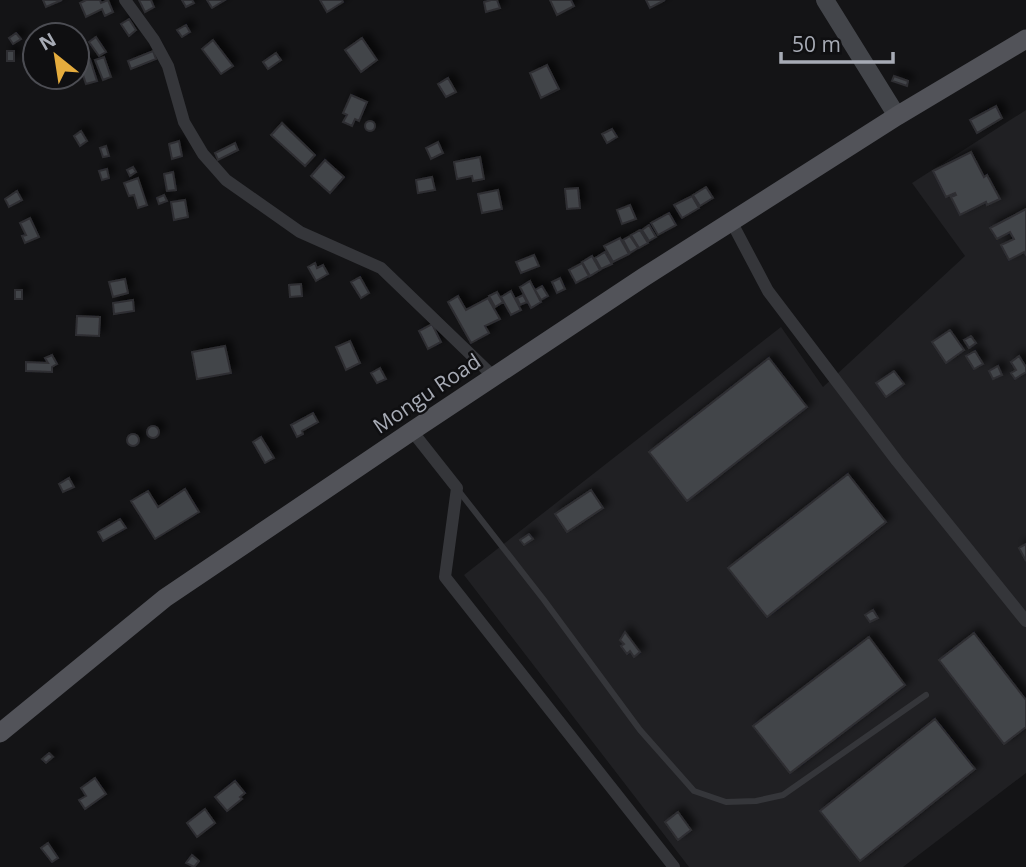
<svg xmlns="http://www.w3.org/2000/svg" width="1026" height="867" font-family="'Open Sans',sans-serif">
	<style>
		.built { fill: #202023 }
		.building { fill: #434449; stroke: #2e2e32; stroke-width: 2; filter: url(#shadow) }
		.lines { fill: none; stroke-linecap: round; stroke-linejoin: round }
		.service { stroke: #35363a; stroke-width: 6 }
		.minor { stroke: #35363a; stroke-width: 12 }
		.secondary { stroke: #43454a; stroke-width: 18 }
		.primary { stroke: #525359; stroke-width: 19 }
		.labels { text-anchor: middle; stroke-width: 5; stroke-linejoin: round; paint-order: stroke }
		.street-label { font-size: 21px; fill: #a7abb5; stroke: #0f0f11 }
	</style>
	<defs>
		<filter id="shadow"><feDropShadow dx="5.5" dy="-5.5" stdDeviation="3.5" flood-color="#0009"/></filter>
	</defs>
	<rect width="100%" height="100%" fill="#141416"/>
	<path class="built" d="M 1026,110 L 1026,773 L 903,867 L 689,867 L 464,575 L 781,327 L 823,387 L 965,256 L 912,183 Z"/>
	<path class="building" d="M 43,0 L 62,0 L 46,7 Z
		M 86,0 L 100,0 L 101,3 L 108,0 L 113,12 L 105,16 L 102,9 L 86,17 L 80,3 Z
		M 139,0 L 151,0 L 154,7 L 145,12 Z
		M 182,0 L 192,0 L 194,3 L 186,7 Z
		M 207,0 L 225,0 L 212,8 Z
		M 320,0 L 342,0 L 343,2 L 327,12 Z
		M 491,0 L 497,0 L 500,8 L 486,12 L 484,2 Z
		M 550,0 L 571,0 L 574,6 L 557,15 Z
		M 646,0 L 665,0 L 650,8 Z
		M 129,19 L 136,30 L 129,36 L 121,24 Z
		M 186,25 L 190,32 L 182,37 L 177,30 Z
		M 16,33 L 21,39 L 13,44 L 9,38 Z
		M 96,37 L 106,52 L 99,56 L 89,42 Z
		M 362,38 L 377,60 L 361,72 L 345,50 Z
		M 213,40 L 233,66 L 221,74 L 202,49 Z
		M 7,51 L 14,51 L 14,61 L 7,61 Z
		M 153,51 L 156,59 L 131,69 L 128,61 Z
		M 276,53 L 281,60 L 268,69 L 263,62 Z
		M 104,57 L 111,77 L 103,80 L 95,60 Z
		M 90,59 L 97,81 L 86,84 L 79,63 Z
		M 547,65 L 559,89 L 541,98 L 530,73 Z
		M 894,76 L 908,81 L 907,86 L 892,81 Z
		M 448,78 L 456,92 L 446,97 L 438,84 Z
		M 351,95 L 367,102 L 359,121 L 355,119 L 352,126 L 343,122 L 347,115 L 343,113 Z
		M 996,106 L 1002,118 L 977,133 L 970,120 Z
		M365 126a5 5 0 1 1 10 0a5 5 0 1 1-10 0Z
		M 282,123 L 315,155 L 305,166 L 271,135 Z
		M 612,129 L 617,137 L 607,143 L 602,134 Z
		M 81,131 L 87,141 L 80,146 L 74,136 Z
		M 179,141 L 182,156 L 172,159 L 169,144 Z
		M 438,142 L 443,153 L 431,159 L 426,148 Z
		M 235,143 L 238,150 L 218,160 L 215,153 Z
		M 106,146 L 109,156 L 103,157 L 100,148 Z
		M 971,152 L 984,177 L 987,175 L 1000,199 L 987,205 L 986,202 L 960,215 L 951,197 L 956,195 L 955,193 L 946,197 L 933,171 Z
		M 480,157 L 484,179 L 473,181 L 472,176 L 457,179 L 454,162 Z
		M 325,160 L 344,177 L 330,193 L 311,176 Z
		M 133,167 L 136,172 L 130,176 L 127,170 Z
		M 107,169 L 109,178 L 102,180 L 99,171 Z
		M 173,172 L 176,190 L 167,191 L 164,174 Z
		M 432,177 L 435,190 L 418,193 L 416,180 Z
		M 138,178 L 147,205 L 138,208 L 134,195 L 129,196 L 124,183 Z
		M 706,187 L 713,198 L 700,206 L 693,195 Z
		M 578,188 L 580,208 L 567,209 L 565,189 Z
		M 498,190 L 502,209 L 482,213 L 478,194 Z
		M 17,191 L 22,200 L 9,207 L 5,199 Z
		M 164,195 L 167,201 L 159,204 L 157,198 Z
		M 692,196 L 699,208 L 682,218 L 674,205 Z
		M 185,200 L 188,217 L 174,220 L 171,202 Z
		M 630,205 L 636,219 L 622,224 L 617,210 Z
		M 1026,209 L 1026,255 L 1024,252 L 1009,260 L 1001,245 L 1014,239 L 1010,232 L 997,239 L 990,228 Z
		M 669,213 L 676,225 L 658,235 L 651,223 Z
		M 30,218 L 39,237 L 25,243 L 22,236 L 26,235 L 20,223 Z
		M 649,225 L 656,237 L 649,241 L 642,230 Z
		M 640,230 L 648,243 L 639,248 L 631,235 Z
		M 630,236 L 638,248 L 630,253 L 623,240 Z
		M 620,238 L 629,254 L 613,262 L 604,246 Z
		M 605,252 L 612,264 L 601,269 L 595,258 Z
		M 534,255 L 539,266 L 521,273 L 516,262 Z
		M 592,256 L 600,270 L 590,276 L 582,262 Z
		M 315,263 L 317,268 L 323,265 L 328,274 L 316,281 L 308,267 Z
		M 582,263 L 589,276 L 576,283 L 569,270 Z
		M 360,277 L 369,293 L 361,298 L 351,282 Z
		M 560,278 L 565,289 L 557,293 L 552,282 Z
		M 125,279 L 128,293 L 113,297 L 109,282 Z
		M 530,281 L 541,302 L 531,308 L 520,287 Z
		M 301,284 L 302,296 L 290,297 L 289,285 Z
		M 542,286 L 548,296 L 541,300 L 535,290 Z
		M 15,290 L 22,290 L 22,299 L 15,299 Z
		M 511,291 L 521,310 L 511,315 L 501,297 Z
		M 497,292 L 503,302 L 495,307 L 489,296 Z
		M 523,295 L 527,302 L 520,305 L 517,298 Z
		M 458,296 L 466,310 L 488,298 L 500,319 L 485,326 L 489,333 L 471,343 L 448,302 Z
		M 133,300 L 134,311 L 114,314 L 113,303 Z
		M 77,316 L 100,317 L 99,336 L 76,335 Z
		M 432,324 L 441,342 L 428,349 L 419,331 Z
		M 950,330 L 964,350 L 946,363 L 932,342 Z
		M 971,336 L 976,343 L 969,348 L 964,340 Z
		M 350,341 L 360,363 L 346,370 L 336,347 Z
		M 225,346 L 231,373 L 197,379 L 192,352 Z
		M 975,351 L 983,364 L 974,369 L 966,356 Z
		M 52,355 L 57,364 L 52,367 L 52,372 L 26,371 L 26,362 L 48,363 L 45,358 Z
		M 1019,356 L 1026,367 L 1026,372 L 1015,379 L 1011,373 L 1016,370 L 1011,362 Z
		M 769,358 L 807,407 L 687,501 L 649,452 Z
		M 998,366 L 1002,375 L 993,379 L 989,371 Z
		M 380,368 L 386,379 L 377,383 L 371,373 Z
		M 894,371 L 904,384 L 886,397 L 876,383 Z
		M 313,413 L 318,422 L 302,431 L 303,434 L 297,437 L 291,425 Z
		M147 432a6 6 0 1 1 12 0a6 6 0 1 1-12 0Z
		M127 440a6 6 0 1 1 12 0a6 6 0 1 1-12 0Z
		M 261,437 L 274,458 L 265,463 L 253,442 Z
		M 848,474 L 886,522 L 767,617 L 728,568 Z
		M 69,478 L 74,487 L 63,492 L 59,484 Z
		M 185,489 L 199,512 L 155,539 L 131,501 L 148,491 L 158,507 Z
		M 591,490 L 603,508 L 567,532 L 555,514 Z
		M 120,519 L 126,528 L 103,541 L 98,532 Z
		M 529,534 L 533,539 L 524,545 L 520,540 Z
		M 1026,544 L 1026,561 L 1019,548 Z
		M 873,610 L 878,618 L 870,622 L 865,615 Z
		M 625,632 L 640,652 L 634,657 L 630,651 L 627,654 L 621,646 L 624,644 L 620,640 Z
		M 974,633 L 1026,700 L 1026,727 L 1004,744 L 939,660 Z
		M 869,637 L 905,685 L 790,773 L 753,726 Z
		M 935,719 L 975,769 L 860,861 L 820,811 Z
		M 49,753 L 53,757 L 46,763 L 42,759 Z
		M 95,778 L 106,794 L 85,809 L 79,800 L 86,796 L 81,788 Z
		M 235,781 L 245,793 L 240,797 L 242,799 L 227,811 L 215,797 Z
		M 205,809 L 215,823 L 197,837 L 187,823 Z
		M 678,812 L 691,830 L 678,840 L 665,822 Z
		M 48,843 L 58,858 L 52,862 L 41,848 Z
		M 192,855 L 199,861 L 194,867 L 186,863 Z"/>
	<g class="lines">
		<path class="service" d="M 458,490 L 544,600 L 640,730 L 694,791 L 726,802 L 756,801 L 783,795 L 926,695"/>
		<path class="minor" d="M 125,0 L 154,40 L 168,66 L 184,122 L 203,154 L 226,180 L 300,232 L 381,268 L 493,376
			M 731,221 L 768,291 L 897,461 L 1026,621
			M 412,431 L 457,488 L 445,577 L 674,867"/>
		<path class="secondary" d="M 825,0 L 897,116"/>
		<path class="primary" d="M 0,733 L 165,598 L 412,431 L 644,277 L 897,116 L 1026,39"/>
	</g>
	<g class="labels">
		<g class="street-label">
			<text transform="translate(427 394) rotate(-34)" y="7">Mongu Road</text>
		</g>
	</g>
	<g transform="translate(56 56) rotate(330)"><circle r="33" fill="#0f0f11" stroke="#4c4d53" stroke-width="2"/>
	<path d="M0-5L12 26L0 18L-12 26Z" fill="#e5ac3d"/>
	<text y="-10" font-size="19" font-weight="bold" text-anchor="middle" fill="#a7abb5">N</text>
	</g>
	<path d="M781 52v10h112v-10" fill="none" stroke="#a7abb5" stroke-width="3.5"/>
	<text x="792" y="52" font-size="21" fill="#a7abb5" stroke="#0f0f11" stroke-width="5" paint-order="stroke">50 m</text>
</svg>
